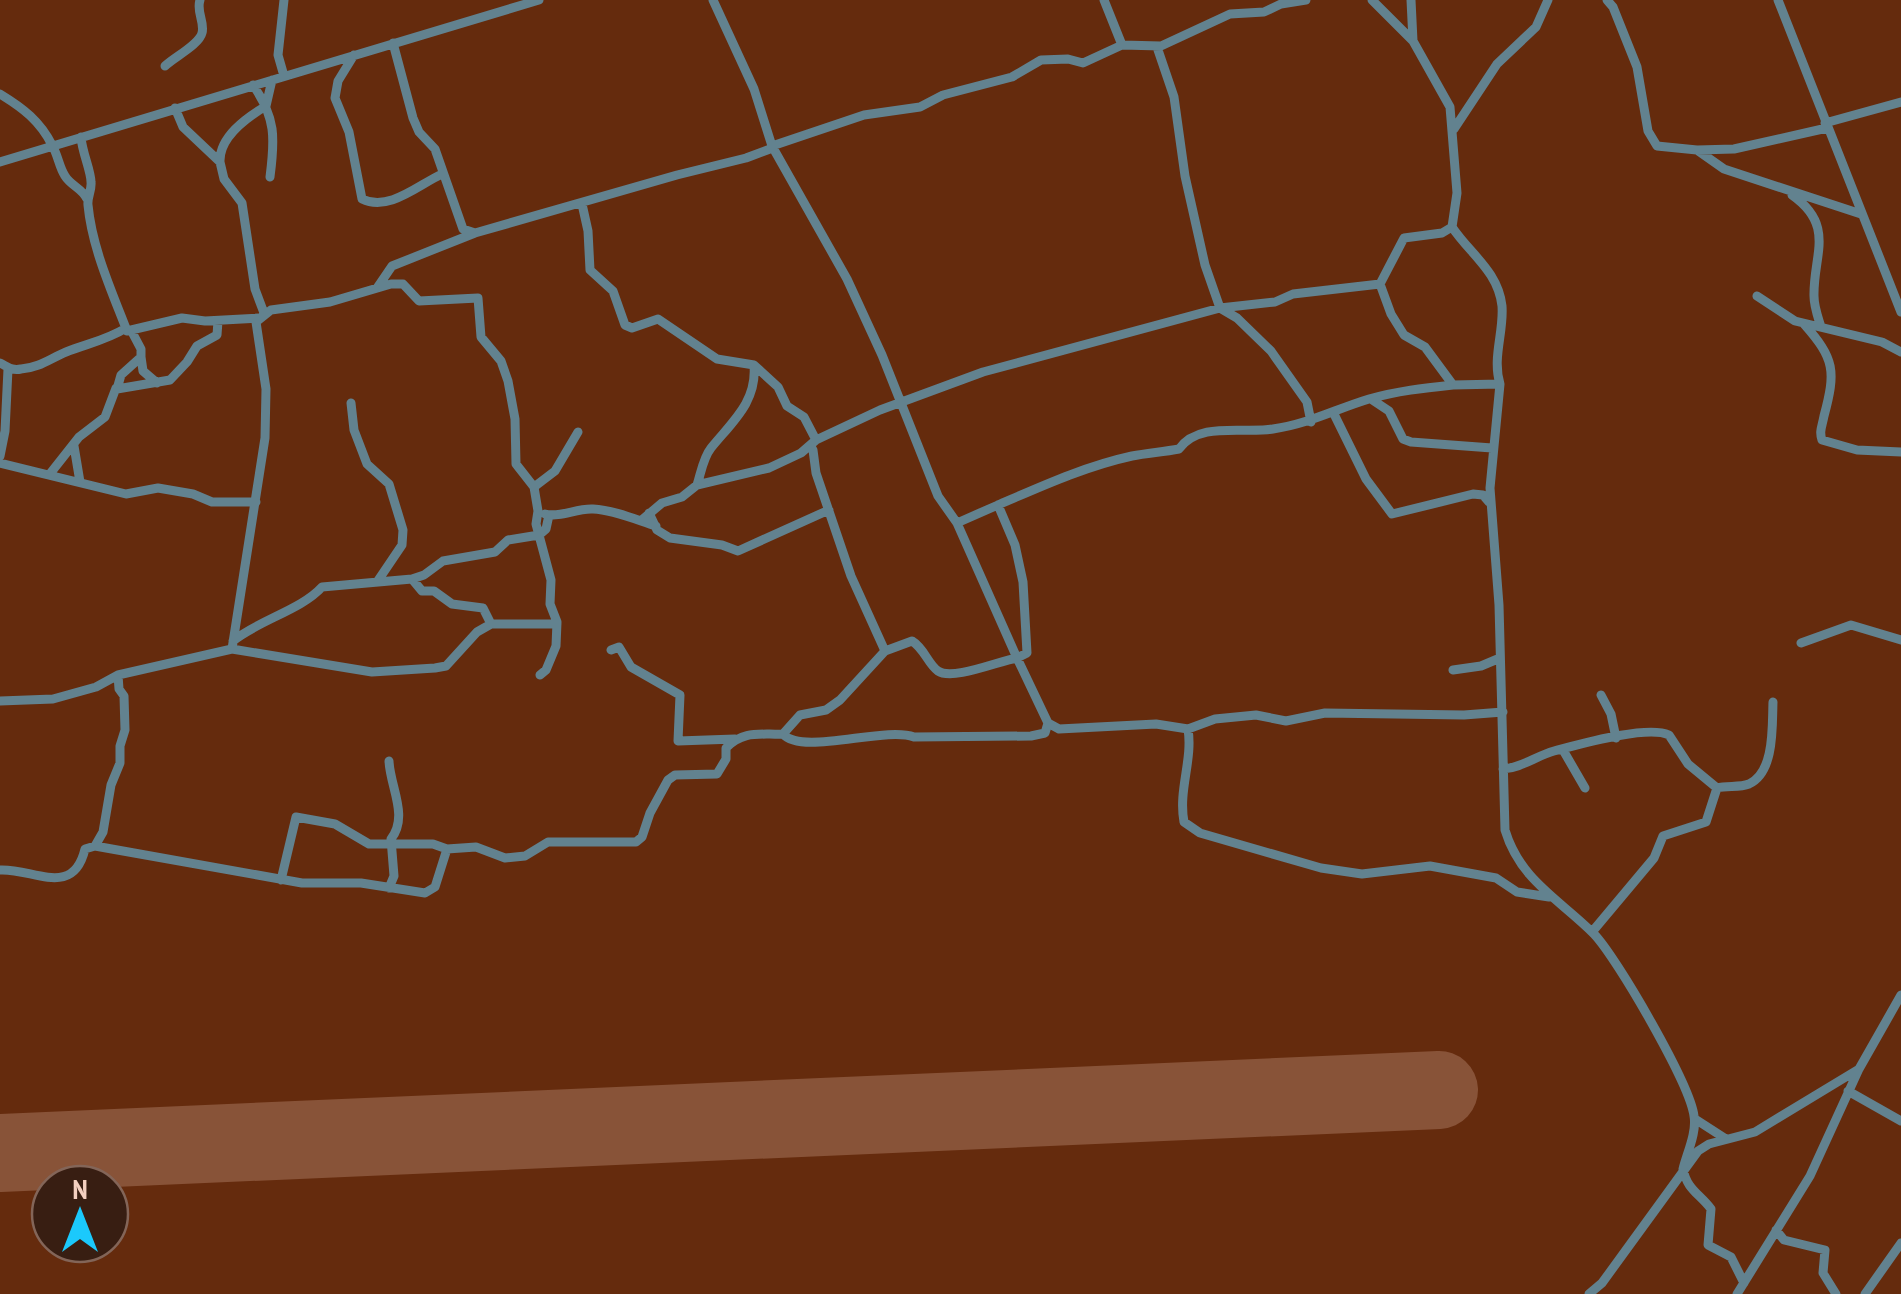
<svg xmlns="http://www.w3.org/2000/svg" width="1901" height="1294" font-family="'PT Sans Narrow',sans-serif">
	<style>
		.lines { fill: none; stroke-linecap: round; stroke-linejoin: round }
		.runway { stroke: #885338; stroke-width: 78 }
		.minor { stroke: #62828f; stroke-width: 9 }
	</style>
	<rect width="100%" height="100%" fill="#652b0d"/>
	<g class="lines">
		<path class="runway" d="M 0,1153 L 1439,1090"/>
		<path class="minor" d="M 284,0 L 278,55 L 284,76
			M 1104,0 L 1122,45
			M 1306,0 L 1281,4 L 1264,12 L 1230,14 L 1161,46 L 1122,45 L 1083,63 L 1068,59 L 1041,60 L 1012,77 L 943,95 L 920,107 L 864,115 L 772,146 L 847,279 L 882,355 L 938,496 L 957,523 L 1017,658 L 1027,653 L 1023,582 L 1015,545 L 998,505 C 1042,486 1086,466 1132,456 C 1148,453 1163,452 1179,449 C 1199,421 1243,434 1273,429 C 1308,424 1336,409 1369,399 C 1397,391 1424,388 1453,385
			M 1372,0 L 1413,41 L 1450,107 L 1457,193 L 1452,227 C 1470,254 1498,271 1502,306 C 1504,332 1492,358 1500,384 L 1490,488 L 1499,605 L 1505,830 C 1520,880 1559,899 1594,934 C 1617,958 1690,1084 1694,1116 C 1697,1132 1687,1153 1683,1169 C 1687,1190 1700,1194 1711,1209 L 1708,1245 L 1731,1257 L 1744,1283
			M 1411,0 L 1413,41
			M 1607,0 L 1613,7 L 1637,67 L 1648,131 L 1657,146 L 1697,150 L 1734,149 L 1827,128
			M 1778,0 L 1901,312
			M 393,43 L 413,118 L 419,132 L 435,149 L 463,229 L 475,233 L 677,175 L 746,158 L 770,149 L 772,146 L 754,89 L 713,0
			M 1157,47 L 1174,97 L 1185,176 L 1205,265 L 1220,308 L 1237,318 L 1271,351 L 1307,402 L 1311,422
			M 354,55 L 338,81 L 335,98 L 349,132 L 362,199 C 389,212 418,185 442,174
			M 165,66 C 174,57 199,45 202,33 C 205,22 196,12 200,0
			M 253,85 C 276,118 275,138 270,177
			M 0,94 C 23,108 40,121 52,145 C 58,155 59,167 65,176 C 71,186 82,188 87,199
			M 175,108 L 183,127 L 220,162 L 224,179 L 242,203 L 255,289 L 264,313
			M 1825,123 L 1901,102
			M 1454,129 L 1497,64 L 1536,27 L 1548,0
			M 81,137 C 82,152 91,171 91,182 C 92,190 87,197 88,205 C 92,248 112,292 127,331 L 182,318 L 205,321 L 259,318
			M 1697,150 L 1724,169 L 1861,214
			M 0,162 L 539,0
			M 220,162 C 219,137 246,118 266,106 L 272,80
			M 1792,195 C 1836,226 1813,255 1814,296 C 1814,307 1818,317 1821,327
			M 582,204 L 588,231 L 590,270 L 613,291 L 625,325 L 632,328 L 658,319 L 717,359 L 754,365 L 778,387 L 787,406 L 804,417 L 816,440
			M 1380,284 L 1391,314 L 1404,335 L 1425,347 L 1453,385 L 1500,384
			M 377,288 L 392,266 L 475,233
			M 1757,296 L 1795,321 L 1882,342 L 1901,352
			M 1804,324 C 1835,359 1836,371 1824,416 C 1822,427 1819,431 1822,440 L 1857,450 L 1901,452
			M 132,332 L 141,349 L 141,357 L 121,375 L 117,389 L 170,380 L 187,362 L 197,346 L 217,335 L 218,321
			M 141,357 L 143,371 L 157,383
			M 0,363 C 8,367 12,371 21,369 C 39,368 51,358 66,352 C 86,344 107,340 126,328
			M 1371,399 L 1389,411 L 1403,439 L 1411,442 L 1492,448
			M 351,403 L 354,430 L 367,464 L 389,484 L 403,530 L 402,545 L 377,582
			M 1334,414 L 1366,479 L 1392,514 L 1473,494 L 1483,495 L 1489,502
			M 810,445 L 813,450 L 816,473 L 851,576 L 885,651
			M 74,446 L 80,482
			M 0,456 L 5,431 L 8,369
			M 0,463 L 126,494 L 158,488 L 193,494 L 212,502 L 256,502
			M 49,475 L 79,437 L 105,417 L 116,388
			M 697,485 C 701,473 703,458 711,448 C 732,422 757,402 754,366
			M 534,487 L 555,471 L 578,432
			M 649,513 L 657,530 L 670,538 L 722,545 L 738,551 L 829,510
			M 545,514 C 561,518 576,508 593,509 C 614,510 637,520 656,526
			M 643,519 L 662,503 L 682,497 L 697,485 L 769,468 L 801,453 L 816,440 L 880,410 L 983,372 L 1220,308 L 1275,302 L 1293,294 L 1380,284 L 1404,238 L 1442,233 L 1452,227
			M 957,523 L 998,505
			M 412,579 L 422,591 L 434,591 L 452,604 L 483,608 L 491,624
			M 233,641 C 259,620 301,610 322,587 L 412,579 L 424,575 L 443,561 L 495,552 L 508,540 L 539,535 L 546,529 L 549,515
			M 1801,643 L 1851,625 L 1901,640
			M 232,649 L 265,438 L 266,389 L 256,322 L 271,310 L 330,302 L 391,284 L 403,284 L 419,301 L 478,298 L 481,337 L 501,361 L 508,381 L 515,419 L 516,464 L 534,487 L 538,511 L 536,524 L 551,580 L 550,604 L 557,622 L 556,646 L 546,670 L 540,675
			M 611,650 L 619,647 L 631,667 L 680,695 L 678,741 L 735,739
			M 1453,670 L 1481,666 L 1500,658
			M 1601,695 L 1611,714 L 1616,738
			M 0,701 L 53,699 L 96,687 L 118,675 L 232,649 L 372,672 L 435,668 L 446,666 L 477,632 L 491,624 L 557,624
			M 1188,729 L 1215,719 L 1256,715 L 1286,721 L 1325,713 L 1464,715 L 1503,712
			M 783,734 C 802,756 885,726 914,737 L 1031,736 L 1045,733 L 1048,723
			M 1563,750 L 1585,788
			M 1503,769 C 1521,768 1536,756 1554,751 C 1581,744 1647,725 1669,735 L 1688,764 L 1717,788
			M 95,846 L 103,832 L 111,785 L 120,763 L 120,746 L 125,730 L 124,696 L 119,689 L 118,675
			M 0,870 C 33,868 73,899 85,849 L 95,846 L 302,883 L 361,883 L 425,893 L 435,887 L 447,849 L 476,847 L 505,858 L 525,856 L 548,842 L 636,842 L 642,837 L 650,813 L 668,780 L 675,775 L 717,774 L 726,759 L 726,748 C 743,730 761,735 783,734 L 800,715 L 826,710 L 840,700 L 885,651 L 912,641 C 924,648 928,664 938,671 C 952,681 999,661 1017,658 L 1048,723 L 1059,729 L 1156,724 L 1188,729 C 1193,760 1178,790 1184,822 L 1200,833 L 1321,868 L 1362,874 L 1430,866 L 1496,878 L 1517,892 L 1549,897
			M 281,880 L 296,817 L 335,824 L 369,844 L 433,844 L 447,849
			M 389,888 L 394,876 L 391,839 C 409,816 390,787 389,761
			M 1592,932 L 1654,858 L 1663,836 L 1706,822 L 1717,788 C 1727,785 1739,788 1749,784 C 1775,772 1772,726 1773,702
			M 1848,1091 L 1901,1121
			M 1695,1119 L 1726,1139
			M 1776,1230 L 1784,1240 L 1825,1250 L 1823,1273 L 1836,1294
			M 1589,1294 L 1602,1283 L 1698,1151 L 1709,1144 L 1755,1132 L 1859,1069
			M 1737,1294 L 1810,1176 L 1859,1069 L 1901,995
			M 1865,1294 L 1901,1243"/>
	</g>
	<g transform="translate(80 1214)"><circle r="48" fill="#381e12" stroke="#836558" stroke-width="2.5"/>
	<path d="M0-8L18 38L0 25L-18 38Z" fill="#1bc9fc"/>
	<text y="-15" font-size="28" font-weight="bold" text-anchor="middle" fill="#f4d0c0">N</text>
	</g>
</svg>
